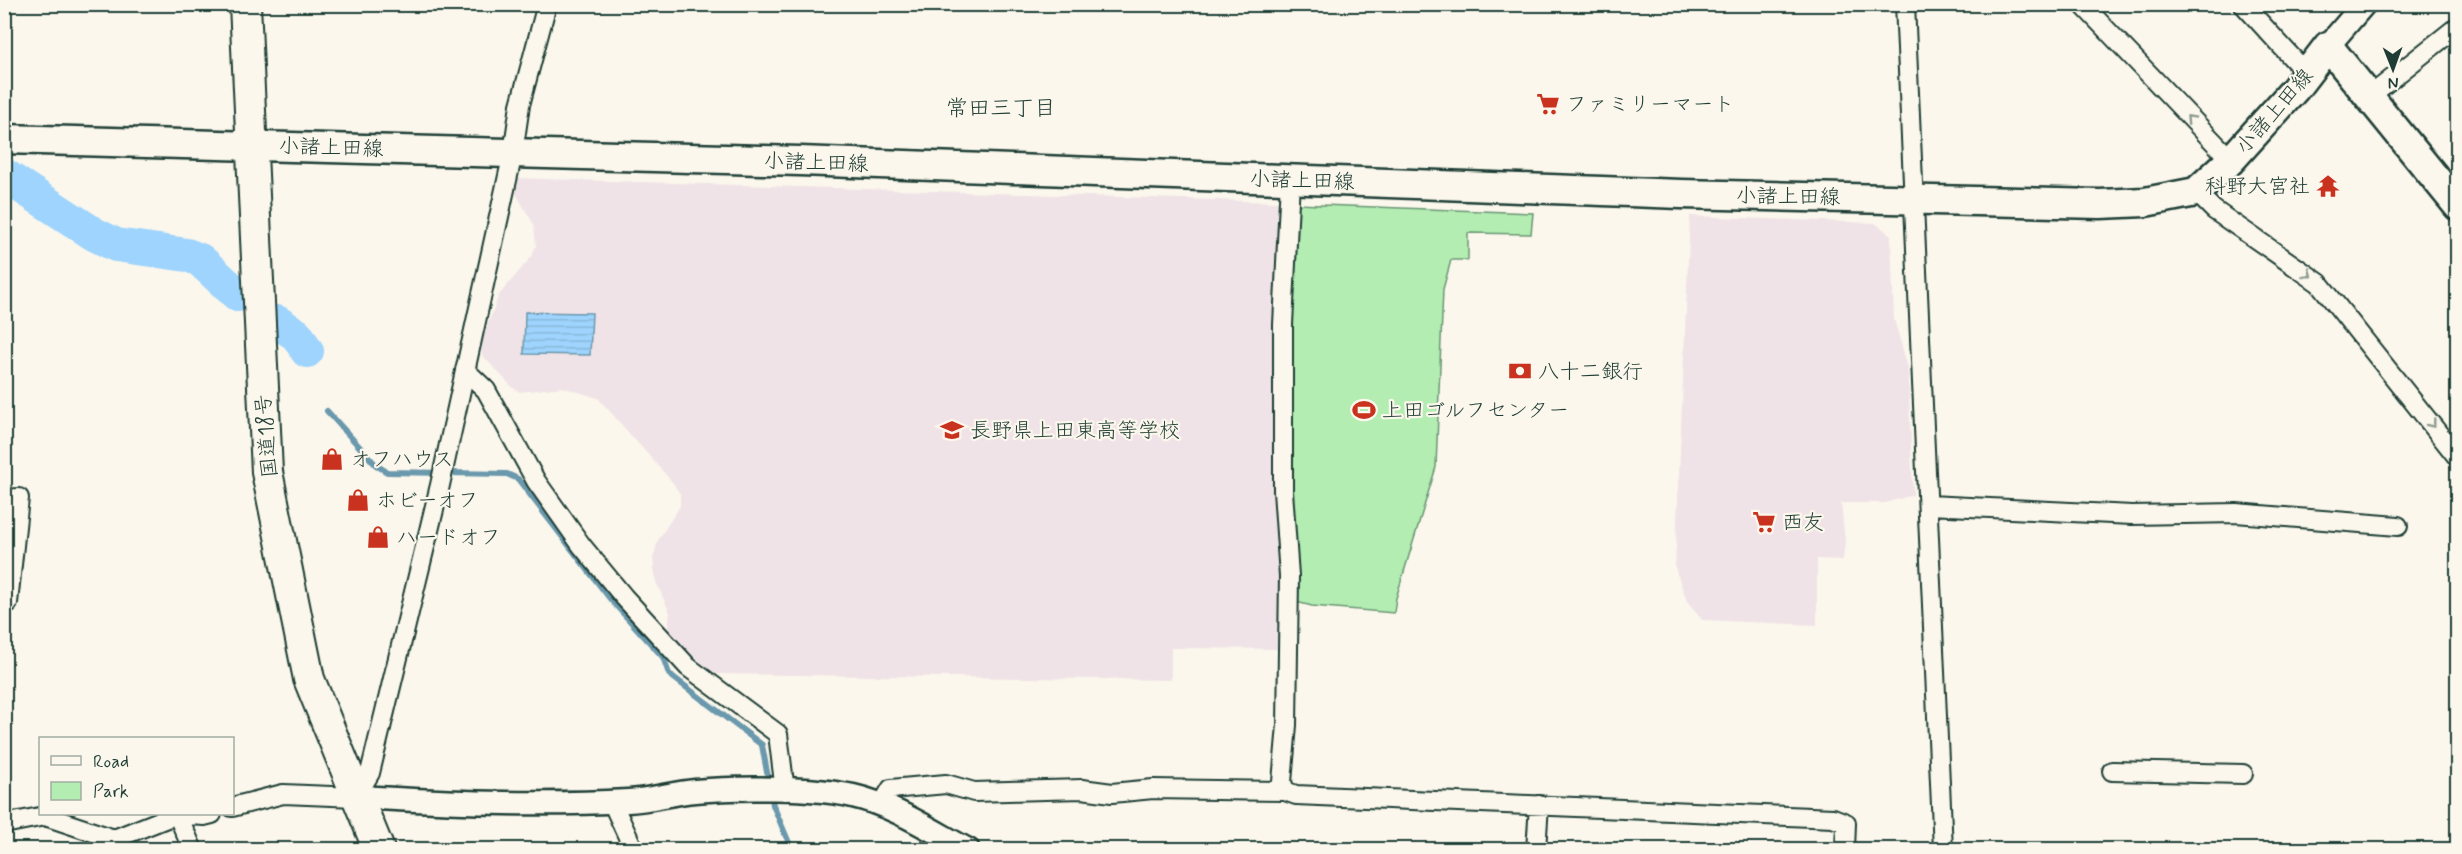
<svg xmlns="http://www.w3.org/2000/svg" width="2462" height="854" font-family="Mynerve,'Klee One',sans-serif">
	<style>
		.built { fill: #f0e3e7 }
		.green { fill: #b3edb2; stroke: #699573; stroke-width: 1.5 }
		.water { fill: url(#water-rules); stroke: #6b98ad; stroke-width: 1.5 }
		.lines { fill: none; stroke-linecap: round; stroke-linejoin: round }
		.stream { stroke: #6b98ad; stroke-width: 6 }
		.river { stroke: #9ed4fd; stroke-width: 34 }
		.minor-casing { stroke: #1f3d34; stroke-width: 22 }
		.tertiary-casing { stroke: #1f3d34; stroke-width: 27 }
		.primary-casing { stroke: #1f3d34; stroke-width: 33 }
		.trunk-casing { stroke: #1f3d34; stroke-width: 34 }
		.minor { stroke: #fbf7ec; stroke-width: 18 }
		.tertiary { stroke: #fbf7ec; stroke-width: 22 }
		.primary { stroke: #fbf7ec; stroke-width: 28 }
		.trunk { stroke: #fbf7ec; stroke-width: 30 }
		.oneway { stroke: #8d9a90 }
		.labels { text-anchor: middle; stroke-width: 4.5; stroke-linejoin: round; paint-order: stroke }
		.poi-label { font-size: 21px; fill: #1f3d34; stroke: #fbf7ec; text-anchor: start }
		.street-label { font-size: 21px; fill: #1f3d34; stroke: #fbf7ec }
		.neighbourhood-label { font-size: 22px; fill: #1f3d34; stroke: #fbf7ec }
	</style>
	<defs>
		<pattern id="water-rules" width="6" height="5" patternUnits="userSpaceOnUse" patternTransform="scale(1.5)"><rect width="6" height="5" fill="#9ed4fd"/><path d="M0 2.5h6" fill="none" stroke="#88b7d9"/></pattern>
	</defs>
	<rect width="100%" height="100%" fill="#fbf7ec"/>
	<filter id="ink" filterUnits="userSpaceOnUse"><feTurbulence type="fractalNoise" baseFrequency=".0167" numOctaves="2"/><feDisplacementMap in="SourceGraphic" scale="12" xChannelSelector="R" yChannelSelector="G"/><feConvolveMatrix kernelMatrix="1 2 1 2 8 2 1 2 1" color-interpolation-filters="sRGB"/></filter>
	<g filter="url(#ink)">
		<path class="built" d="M 513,178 L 1282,202 L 1280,649 L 1171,648 L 1171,680 L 715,674 L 667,634 L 670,613 L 656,582 L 653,559 L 658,540 L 680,506 L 680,494 L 673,483 L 598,398 L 562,387 L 520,392 L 513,388 L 482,355 L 481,342 L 499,295 L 532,256 L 536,246 L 534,225 L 511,185 Z
			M 1690,216 L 1875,223 L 1891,235 L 1894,319 L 1908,368 L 1913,495 L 1885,503 L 1841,503 L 1845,541 L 1843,560 L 1817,559 L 1817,625 L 1702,620 L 1687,601 L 1675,568 Z"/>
		<path class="green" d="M 1295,204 L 1533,213 L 1531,234 L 1468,233 L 1468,260 L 1451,260 L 1443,289 L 1436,467 L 1396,598 L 1394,613 L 1312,606 L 1296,602 L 1289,438 Z"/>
		<path class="water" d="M 525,312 L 592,313 L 590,355 L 524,354 Z"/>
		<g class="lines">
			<path class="stream" d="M 327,411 L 376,465 L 387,472 L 507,474 L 518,479 L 611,600 L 663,657 L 669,674 L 762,745 L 769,783
				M 771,793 L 773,805 L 792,850"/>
			<path class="river" d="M 4,175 L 94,234 L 116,245 L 187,255 L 200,260 L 238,295
				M 277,322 L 297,335 L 307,351"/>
			<g class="minor-casing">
				<path id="minor" d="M 1905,4 L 1943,850
					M 2082,4 L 2231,160
					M 2243,4 L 2307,74
					M 2370,96 L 2458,26
					M 2196,192 L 2214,210 L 2319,283 L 2458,458
					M 465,370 L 486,390 L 536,481 L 582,546 L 624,597 L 688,667 L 778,734 L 785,791
					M 4,499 L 19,498 L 8,603
					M 1929,505 L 2132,515 L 2236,513 L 2398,526
					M 2112,771 L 2243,774
					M 1285,791 L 1282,782 L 1287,725 L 1289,576 L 1283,491 L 1283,325 L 1290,180
					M 612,802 L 634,850
					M 881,806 L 891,789 L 946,784 L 974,792 L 1082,789 L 1112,793 L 1153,789 L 1285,791 L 1296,795 L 1833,818 L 1846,823 L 1845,850
					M 232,807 L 283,794 L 356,797 L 370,773 L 440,485 L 513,153 L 520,105 L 547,4
					M 177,814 L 193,850
					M 4,824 L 45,816 L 114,839 L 177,814 L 204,816 L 212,814
					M 1536,850 L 1539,805"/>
			</g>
			<g class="tertiary-casing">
				<path id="tertiary" d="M 2328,46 L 2364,4
					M 356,797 C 447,802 537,806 628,801 C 651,800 672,793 695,791 C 736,787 814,787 853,796 C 893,805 932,831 968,850"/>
			</g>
			<g class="primary-casing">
				<path id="primary" d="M 4,139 L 800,161 L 1681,194 L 2100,204 L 2145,202 L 2196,192 L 2231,160 L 2295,89 L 2328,46 L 2458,206"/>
			</g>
			<g class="trunk-casing">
				<path id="trunk" d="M 245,4 L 267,472 L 309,679 L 379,850"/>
			</g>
			<use href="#minor" class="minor"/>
			<use href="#tertiary" class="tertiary"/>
			<use href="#primary" class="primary"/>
			<use href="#trunk" class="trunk"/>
		</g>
		<defs><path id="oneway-chevron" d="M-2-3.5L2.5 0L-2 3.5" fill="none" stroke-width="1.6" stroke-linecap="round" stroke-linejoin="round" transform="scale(1.5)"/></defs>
		<g class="oneway">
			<use href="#oneway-chevron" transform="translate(2190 119) rotate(-133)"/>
			<use href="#oneway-chevron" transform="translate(2308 274) rotate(39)"/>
			<use href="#oneway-chevron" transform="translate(2432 424) rotate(52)"/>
		</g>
	</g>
	<defs>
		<g id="supermarket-bare" transform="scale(1.8)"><path d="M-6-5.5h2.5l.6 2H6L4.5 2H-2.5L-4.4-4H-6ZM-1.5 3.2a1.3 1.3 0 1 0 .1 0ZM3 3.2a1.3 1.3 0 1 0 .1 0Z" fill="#c8321e" stroke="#fbf7ec" stroke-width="2.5" paint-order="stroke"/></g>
		<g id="temple-bare" transform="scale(1.8)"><path d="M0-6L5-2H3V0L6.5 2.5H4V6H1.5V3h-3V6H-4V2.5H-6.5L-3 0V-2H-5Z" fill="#c8321e" stroke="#fbf7ec" stroke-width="2.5" paint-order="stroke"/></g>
		<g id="bank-bare" transform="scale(1.8)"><path d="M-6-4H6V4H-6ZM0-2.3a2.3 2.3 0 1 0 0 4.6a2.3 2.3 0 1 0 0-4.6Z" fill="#c8321e" stroke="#fbf7ec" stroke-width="2.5" paint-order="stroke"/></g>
		<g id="stadium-bare" transform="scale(1.8)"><path d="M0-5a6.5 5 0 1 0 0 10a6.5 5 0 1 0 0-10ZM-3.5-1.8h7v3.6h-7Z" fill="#c8321e" stroke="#fbf7ec" stroke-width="2.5" paint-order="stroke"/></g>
		<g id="school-bare" transform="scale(1.8)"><path d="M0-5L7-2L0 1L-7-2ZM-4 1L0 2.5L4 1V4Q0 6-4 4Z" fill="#c8321e" stroke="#fbf7ec" stroke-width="2.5" paint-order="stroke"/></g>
		<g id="shop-bare" transform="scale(1.8)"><path d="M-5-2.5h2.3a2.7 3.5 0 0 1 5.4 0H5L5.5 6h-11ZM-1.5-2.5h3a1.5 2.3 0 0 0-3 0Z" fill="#c8321e" stroke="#fbf7ec" stroke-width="2.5" paint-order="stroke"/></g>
	</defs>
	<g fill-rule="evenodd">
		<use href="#supermarket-bare" x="1548" y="104"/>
		<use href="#temple-bare" x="2328" y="186"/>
		<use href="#bank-bare" x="1520" y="371"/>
		<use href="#stadium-bare" x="1364" y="410"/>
		<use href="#school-bare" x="952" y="430"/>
		<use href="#shop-bare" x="332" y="459"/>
		<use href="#shop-bare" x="358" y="500"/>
		<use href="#supermarket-bare" x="1764" y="522"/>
		<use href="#shop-bare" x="378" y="537"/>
	</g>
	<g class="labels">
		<g class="poi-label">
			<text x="1566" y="111">ファミリーマート</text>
			<text x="2310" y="193" text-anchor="end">科野大宮社</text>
			<text x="1538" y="378">八十二銀行</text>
			<text x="1382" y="417">上田ゴルフセンター</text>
			<text x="970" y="437">長野県上田東高等学校</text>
			<text x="350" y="466">オフハウス</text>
			<text x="376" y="507">ホビーオフ</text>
			<text x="1782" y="529">西友</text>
			<text x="396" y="544">ハードオフ</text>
		</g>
		<g class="street-label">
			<text transform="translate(2274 111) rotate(-49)" y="7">小諸上田線</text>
			<text transform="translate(331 147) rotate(2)" y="7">小諸上田線</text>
			<text transform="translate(816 162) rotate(2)" y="7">小諸上田線</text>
			<text transform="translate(1302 180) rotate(2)" y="7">小諸上田線</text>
			<text transform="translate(1788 196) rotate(1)" y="7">小諸上田線</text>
			<text transform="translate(266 436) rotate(-95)" y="7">国道18号</text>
		</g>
		<g class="neighbourhood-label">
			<text x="1001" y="115">常田三丁目</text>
		</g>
	</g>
	<rect width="2462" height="854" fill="none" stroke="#fbf7ec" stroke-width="24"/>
	<rect x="12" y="12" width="2438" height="830" fill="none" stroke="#1f3d34" stroke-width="2" filter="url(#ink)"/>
	<rect x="39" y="737" width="195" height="78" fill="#fbf7ec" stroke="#a3ada2" stroke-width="1.5"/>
	<rect x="51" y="756" width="30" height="9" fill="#fbf7ec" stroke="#a3ada2" stroke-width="1.5"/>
	<text x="93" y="767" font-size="18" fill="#1f3d34">Road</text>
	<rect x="51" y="782" width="30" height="18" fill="#b3edb2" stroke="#a3ada2" stroke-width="1.5"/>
	<text x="93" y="797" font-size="18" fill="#1f3d34">Park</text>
	<g transform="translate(2393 69) rotate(179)" stroke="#fbf7ec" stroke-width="4.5" paint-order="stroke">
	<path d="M0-4.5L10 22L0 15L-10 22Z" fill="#1f3d34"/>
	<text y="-9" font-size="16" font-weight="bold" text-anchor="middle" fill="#1f3d34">N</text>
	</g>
</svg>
